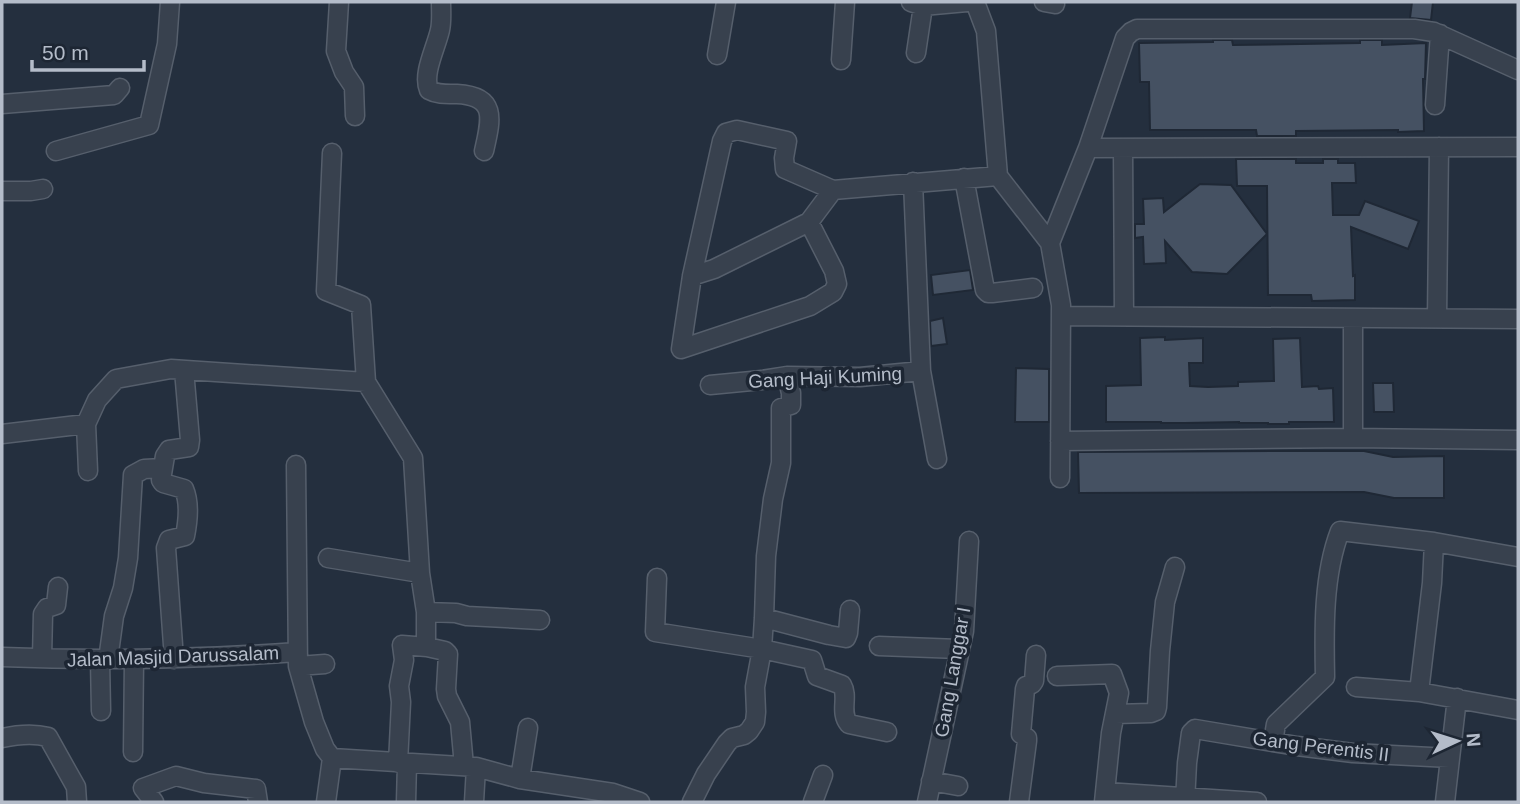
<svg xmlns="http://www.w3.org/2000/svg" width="1520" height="804" font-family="Helvetica,sans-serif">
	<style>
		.building { fill: #455162; stroke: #1f2835; stroke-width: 2 }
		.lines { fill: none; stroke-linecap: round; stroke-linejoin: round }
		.minor-casing { stroke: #565f6c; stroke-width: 21 }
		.minor { stroke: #38414e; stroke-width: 18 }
		.labels { text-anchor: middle; stroke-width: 7; stroke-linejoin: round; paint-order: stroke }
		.street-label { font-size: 19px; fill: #b4bcc9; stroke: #1d2633 }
	</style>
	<rect width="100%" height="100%" fill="#242f3e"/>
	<path class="building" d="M 1412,2 L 1433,2 L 1431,20 L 1410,18 Z
		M 1213,40 L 1232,40 L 1233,45 L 1360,43 L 1360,40 L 1382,40 L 1382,45 L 1426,43 L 1425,79 L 1423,79 L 1424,131 L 1398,132 L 1398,130 L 1296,131 L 1296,136 L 1257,136 L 1256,130 L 1150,130 L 1149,82 L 1140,82 L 1139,43 L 1213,42 Z
		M 1236,159 L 1296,159 L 1296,163 L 1323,163 L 1323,159 L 1338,159 L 1338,163 L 1355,163 L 1356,183 L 1332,183 L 1333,215 L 1359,215 L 1365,201 L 1419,221 L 1408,249 L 1351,227 L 1353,276 L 1355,275 L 1355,300 L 1312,301 L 1311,295 L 1268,295 L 1267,186 L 1237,186 Z
		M 1200,184 L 1231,185 L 1267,234 L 1227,274 L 1192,272 L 1165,241 L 1166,263 L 1144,264 L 1143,237 L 1135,238 L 1135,224 L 1144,224 L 1143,199 L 1163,198 L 1164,212 Z
		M 970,270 L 973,290 L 933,295 L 931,275 Z
		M 943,318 L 947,344 L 931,346 L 930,321 Z
		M 1165,337 L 1165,340 L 1203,338 L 1203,363 L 1189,363 L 1190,386 L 1208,387 L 1238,386 L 1238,382 L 1274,381 L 1273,339 L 1300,338 L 1302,387 L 1318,386 L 1319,389 L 1333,388 L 1334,422 L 1289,422 L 1289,424 L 1268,424 L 1268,423 L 1239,423 L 1239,422 L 1185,423 L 1161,423 L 1161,422 L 1106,422 L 1106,386 L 1141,385 L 1140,338 Z
		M 1016,368 L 1049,369 L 1049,422 L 1015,422 Z
		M 1373,383 L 1393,383 L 1394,412 L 1374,412 Z
		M 1281,451 L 1364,451 L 1393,457 L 1444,456 L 1444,498 L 1394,498 L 1364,492 L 1079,493 L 1078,452 Z"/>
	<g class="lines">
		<g class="minor-casing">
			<path id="minor" d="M 339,2 L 336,51 L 344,72 L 354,87 L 355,116
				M 441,2 C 441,11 442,21 440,30 C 436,48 422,74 429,90 C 438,95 447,94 457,94 C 498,96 491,120 484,151
				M 911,2 L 923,6 L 967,2
				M 975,2 L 986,31 L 998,176 L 1050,243 L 1061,305 L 1060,478
				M 1044,2 L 1055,4
				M 916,53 L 923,6
				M 717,55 L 726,2
				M 841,60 L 845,2
				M 2,104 L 114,95 L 120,88
				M 1435,105 L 1440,34
				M 1088,148 L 1518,147
				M 1123,148 L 1124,316
				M 56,151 L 149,125 L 167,44 L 170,2
				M 332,153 L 326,291 L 361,305 L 366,382 L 413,458 L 420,573 L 426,612 L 426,644 L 427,647 L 445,651 L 448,654 L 446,689 L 447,696 L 460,722 L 464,766
				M 964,178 L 985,290 L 988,293 L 992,293 L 1033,288
				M 913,182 L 921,371 L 937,459
				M 2,191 L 31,191 L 43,189
				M 809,222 L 834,271 L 837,284 L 833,292 L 810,306 L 681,349 L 692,276 L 722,141 L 726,133 L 737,130 L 787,141 L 784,158 L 785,169 L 833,190 L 998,176
				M 1050,243 L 1088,148 L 1125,38 L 1131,32 L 1137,29 L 1414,29 L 1434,32 L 1518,70
				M 692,276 L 714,269 L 809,222 L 833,190
				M 1061,316 L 1518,319
				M 1353,318 L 1353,438
				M 1437,318 L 1439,147
				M 710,385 L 762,380 L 787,376 L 860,377 L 921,371
				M 2,434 L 86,424
				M 1060,441 L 1353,438 L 1518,440
				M 296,465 L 298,666 L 314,722 L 325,749 L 332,758 L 476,767 L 520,779 L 613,793 L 640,802
				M 163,468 L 161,480 L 163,483 L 184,489 C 190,503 188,521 185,536 L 169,540 L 166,548 L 174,659
				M 88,471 L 86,424 L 97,400 L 116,379 L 171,369 L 366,382
				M 328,558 L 420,573
				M 657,578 L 655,632 L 762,649 L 812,660 L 817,676 L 842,685 C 849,697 839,712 849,724 L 887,732
				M 426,612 L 456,613 L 467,616 L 540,620
				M 764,618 L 829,635 L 846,638 L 848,633 L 850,610
				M 879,646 L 959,649
				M 2,657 C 100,661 198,659 297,652
				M 42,658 L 43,614 L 47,608 L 56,605 L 58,587
				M 100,660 L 101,711
				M 108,660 L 114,616 L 123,588 L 128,558 L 133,475 L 144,469 L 163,468 L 165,456 L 169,450 L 189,447 L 190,440 L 184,370
				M 298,666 L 325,664
				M 1057,676 L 1112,674 L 1119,693 L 1111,733 L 1104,802
				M 1356,687 L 1419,692 L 1518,710
				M 1419,692 L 1432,583 L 1434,542
				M 1115,714 L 1151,713 L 1156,711 L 1157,707 L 1160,651 L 1165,602 L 1175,567
				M 2,738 C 16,735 33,733 48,737 L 76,787 L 77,802
				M 1273,742 L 1276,724 L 1325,677 C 1324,630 1323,575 1340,531 L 1434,542 L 1518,557
				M 133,752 L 134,660
				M 398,763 L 401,702 L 399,686 L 404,660 L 402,645 L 427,647
				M 520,779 L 528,728
				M 931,781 L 958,786
				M 1106,792 L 1257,802
				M 154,802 L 143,788 L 176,776 L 204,783 L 256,789 L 258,802
				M 326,802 L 332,758
				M 406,802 L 407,763
				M 474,802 L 476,767
				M 692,802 L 706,774 L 727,743 L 732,738 L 744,735 L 749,731 L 755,722 L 756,712 L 755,687 L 762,649 L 764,618 L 766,556 L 773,499 L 781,463 L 781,408 L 791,405 L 791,393 L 787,376
				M 813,802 L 823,775
				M 927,802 L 964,631 L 969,541
				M 1019,802 L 1027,741 L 1027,738 L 1021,734 L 1025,689 L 1026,686 L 1032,684 L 1034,681 L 1036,655
				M 1185,802 L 1187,763 L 1191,733 L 1195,729 L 1297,746 L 1353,753 L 1450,758
				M 1445,802 L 1457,698"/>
		</g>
		<use href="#minor" class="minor"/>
	</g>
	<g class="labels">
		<g class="street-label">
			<text transform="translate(825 377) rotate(-3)" y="7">Gang Haji Kuming</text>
			<text transform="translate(173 656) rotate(-2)" y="7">Jalan Masjid Darussalam</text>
			<text transform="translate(952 672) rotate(-80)" y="7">Gang Langgar I</text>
			<text transform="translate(1321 746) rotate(7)" y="7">Gang Perentis II</text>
		</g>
	</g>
	<rect width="1520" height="804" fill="none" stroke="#b4bcc9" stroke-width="7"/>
	<g transform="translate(1457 741) rotate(86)" stroke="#1d2633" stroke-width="5" paint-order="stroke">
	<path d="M0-5L12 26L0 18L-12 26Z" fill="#b4bcc9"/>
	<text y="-10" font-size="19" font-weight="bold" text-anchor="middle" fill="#b4bcc9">N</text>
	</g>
	<path d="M32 60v10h112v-10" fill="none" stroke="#b4bcc9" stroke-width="3.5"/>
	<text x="42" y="60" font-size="21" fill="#b4bcc9" stroke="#1d2633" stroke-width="5" paint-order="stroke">50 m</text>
</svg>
